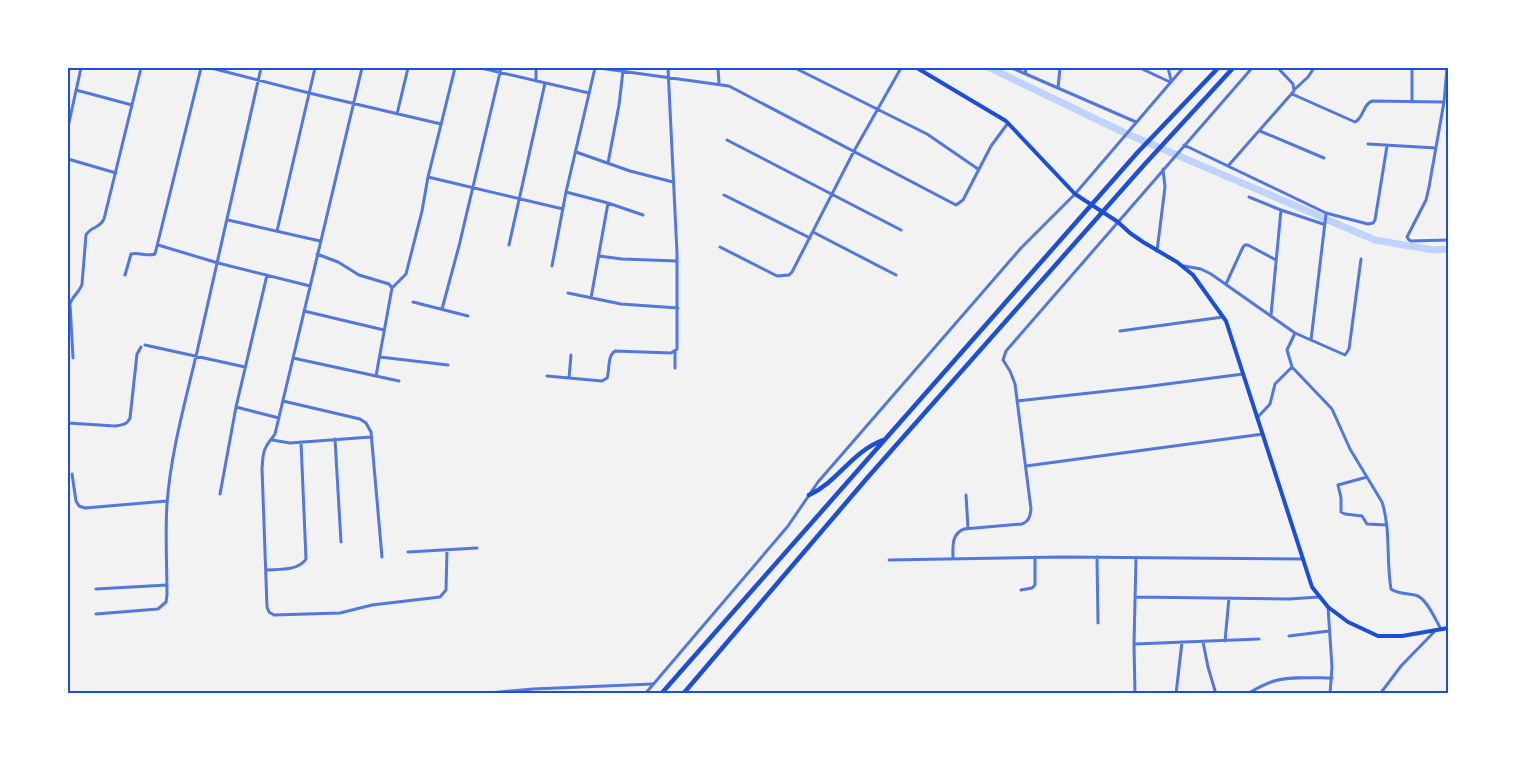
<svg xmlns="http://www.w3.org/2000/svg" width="1516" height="761" font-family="Jost,sans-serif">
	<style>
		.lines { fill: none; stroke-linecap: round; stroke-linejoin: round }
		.canal { stroke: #bfd3fe; stroke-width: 7 }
		.minor { stroke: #5277de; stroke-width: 3 }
		.tertiary { stroke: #5277de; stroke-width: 3 }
		.secondary { stroke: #1d4ed8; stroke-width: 4 }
		.trunk { stroke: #1d4ed8; stroke-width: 4.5 }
		.neatline { fill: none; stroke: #1d4ed8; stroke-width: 2 }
	</style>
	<rect width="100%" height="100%" fill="#f2f2f2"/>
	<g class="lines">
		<path class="canal" d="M 990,68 L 1123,132 L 1324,218
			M 1328,220 L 1375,240 L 1433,250 L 1448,249"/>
		<path class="minor" d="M 211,68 L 309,93 L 441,124
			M 362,68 L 275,434 C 272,439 268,442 266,447 C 262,453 263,461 262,468 L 267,607 L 269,612 L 274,615 L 340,613 L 372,605 L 440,597 L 446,590 L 447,550
			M 481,68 L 589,93
			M 599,68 L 729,86 L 956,205 L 963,200 L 991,146 L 1008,123
			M 718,68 L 719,83
			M 795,68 L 927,134 L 978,169
			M 1012,68 L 1136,122
			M 1025,68 L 1026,74
			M 1140,68 L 1170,82
			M 1447,68 L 1444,102 L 1429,187 L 1426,200 L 1407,237 L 1409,240 L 1411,241 L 1448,240
			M 536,81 L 536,68
			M 1058,88 L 1060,68
			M 1295,89 L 1308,77 L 1314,68
			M 76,90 L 132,105
			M 1292,94 L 1355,122 C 1364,118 1362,105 1372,101 L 1443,102
			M 1412,102 L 1412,68
			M 397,114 L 408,68
			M 68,127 L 81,68
			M 1260,131 L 1324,158
			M 727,140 L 901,230
			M 1368,144 L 1436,148
			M 1184,145 L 1326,213 L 1368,224 L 1373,223 L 1375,220 L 1387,146
			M 576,152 L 630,171 L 673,182
			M 68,159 L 116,173
			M 608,163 L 619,105 L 623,71
			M 1228,166 L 1294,91 L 1293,84 L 1278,68
			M 428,177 L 563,209
			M 566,192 L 608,203 L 643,215
			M 724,195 L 810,238
			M 1249,197 L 1281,210 L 1323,224
			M 228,220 L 320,241
			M 277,231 L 315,68
			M 813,232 L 896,275
			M 158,245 L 218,263 L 310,286
			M 509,245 L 545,83
			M 720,247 L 777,276 L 789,275 L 792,272 L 854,151 L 901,68
			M 1157,251 L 1165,187 L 1163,169
			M 317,254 L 338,262 L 359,275 L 389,284 L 392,288 L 376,376
			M 599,256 L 622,259 L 677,261
			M 552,266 L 566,192 L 595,68
			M 1184,266 L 1201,269 L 1211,274 L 1295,333 L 1345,355 L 1349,349 L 1361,259
			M 125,275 L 131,254 C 139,252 148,257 155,254 L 201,68
			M 1226,284 L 1243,247 L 1245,245 L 1248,245 L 1276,260
			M 392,288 L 406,274 L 422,211 L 428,177 L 455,68
			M 568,293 L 621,304 L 678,308
			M 591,298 L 608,203
			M 413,302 L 468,316
			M 442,309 L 459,246 L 501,68
			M 304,311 L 384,330
			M 1271,315 L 1281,210
			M 1120,331 L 1223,317
			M 1295,333 L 1287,350 L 1292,367 L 1332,409 L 1350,449 L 1382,502 C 1391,530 1386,560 1391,589 C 1398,594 1406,593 1415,595 C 1426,597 1435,619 1441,629
			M 1311,340 L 1326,214
			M 145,345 L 245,367
			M 675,351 L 675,368
			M 380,357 L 448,365
			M 73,358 L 70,304 C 72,296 80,292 82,284 L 86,235 C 91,226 98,230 104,219 L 141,68
			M 293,358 L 399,381
			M 547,376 L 602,381 L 607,378 C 610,370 607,356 615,351 L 671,353 L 677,349 L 677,253 L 668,68
			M 569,378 L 571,355
			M 283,401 L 360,419 L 366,423 L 371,432 L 382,557
			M 1017,401 L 1144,387 L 1243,374
			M 236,407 L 279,418
			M 1257,418 L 1270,404 L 1275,384 L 1292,367
			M 68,423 L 115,426 C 122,425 127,425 130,418 L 137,354 L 141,347
			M 335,439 L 341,542
			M 272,440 L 290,443 L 371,437
			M 1026,466 L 1263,434
			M 72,474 L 76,501 L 79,506 L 85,508 L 167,501
			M 1367,477 L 1338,485 L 1341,498 L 1341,512 L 1345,514 L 1362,516 L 1367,524 L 1387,525
			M 220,494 L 236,407 L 267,275
			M 966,495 L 968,528
			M 408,552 L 477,548
			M 1097,557 L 1098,623
			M 953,559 C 953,547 951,534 964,529 L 1022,524 C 1029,521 1030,517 1031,509 L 1015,384 L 1010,371 L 1003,360 L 1006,351 L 1252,68
			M 889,560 L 1063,557 L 1303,559
			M 266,570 C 279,569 298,571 306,559 L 301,442
			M 96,589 L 167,585
			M 1021,590 L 1032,588 L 1035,585 L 1035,557
			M 1135,597 L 1289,599 L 1319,597
			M 1328,607 L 1332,667 L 1330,694
			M 96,614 L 158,609 L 166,602 L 167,595 C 167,565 165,534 167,504 C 171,449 187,396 199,343 C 220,251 241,159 261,68
			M 1289,636 L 1329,631
			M 1225,641 L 1229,598
			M 1203,642 L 1208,667 L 1216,694
			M 1135,644 L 1259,639
			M 478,694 L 533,689 L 653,684
			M 1135,694 L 1134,644 L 1136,558
			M 1176,694 L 1182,642
			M 1247,694 C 1256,689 1264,684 1274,681 C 1292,676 1313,678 1332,678
			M 1380,694 L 1401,666 L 1435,631"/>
		<path class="tertiary" d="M 1168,68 L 1171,80
			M 645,694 L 788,526 L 818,482 L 1021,248 L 1075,194 L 1183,68"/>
		<path class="secondary" d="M 917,68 L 1006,121 L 1075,194 L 1118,222 L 1130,233 L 1143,242 L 1177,262 L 1193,275 L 1226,321 L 1312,587 L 1328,607 L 1348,622 L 1378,636 L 1402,636 L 1448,628"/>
		<path class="trunk" d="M 809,495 C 839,481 850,453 883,440
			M 661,694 L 1137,153 L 1218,68
			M 683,694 L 868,477 L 1144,165 L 1233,68"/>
	</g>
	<rect width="1516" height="761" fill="none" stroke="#ffffff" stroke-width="138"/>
	<rect x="69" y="69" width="1378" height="623" class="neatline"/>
</svg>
